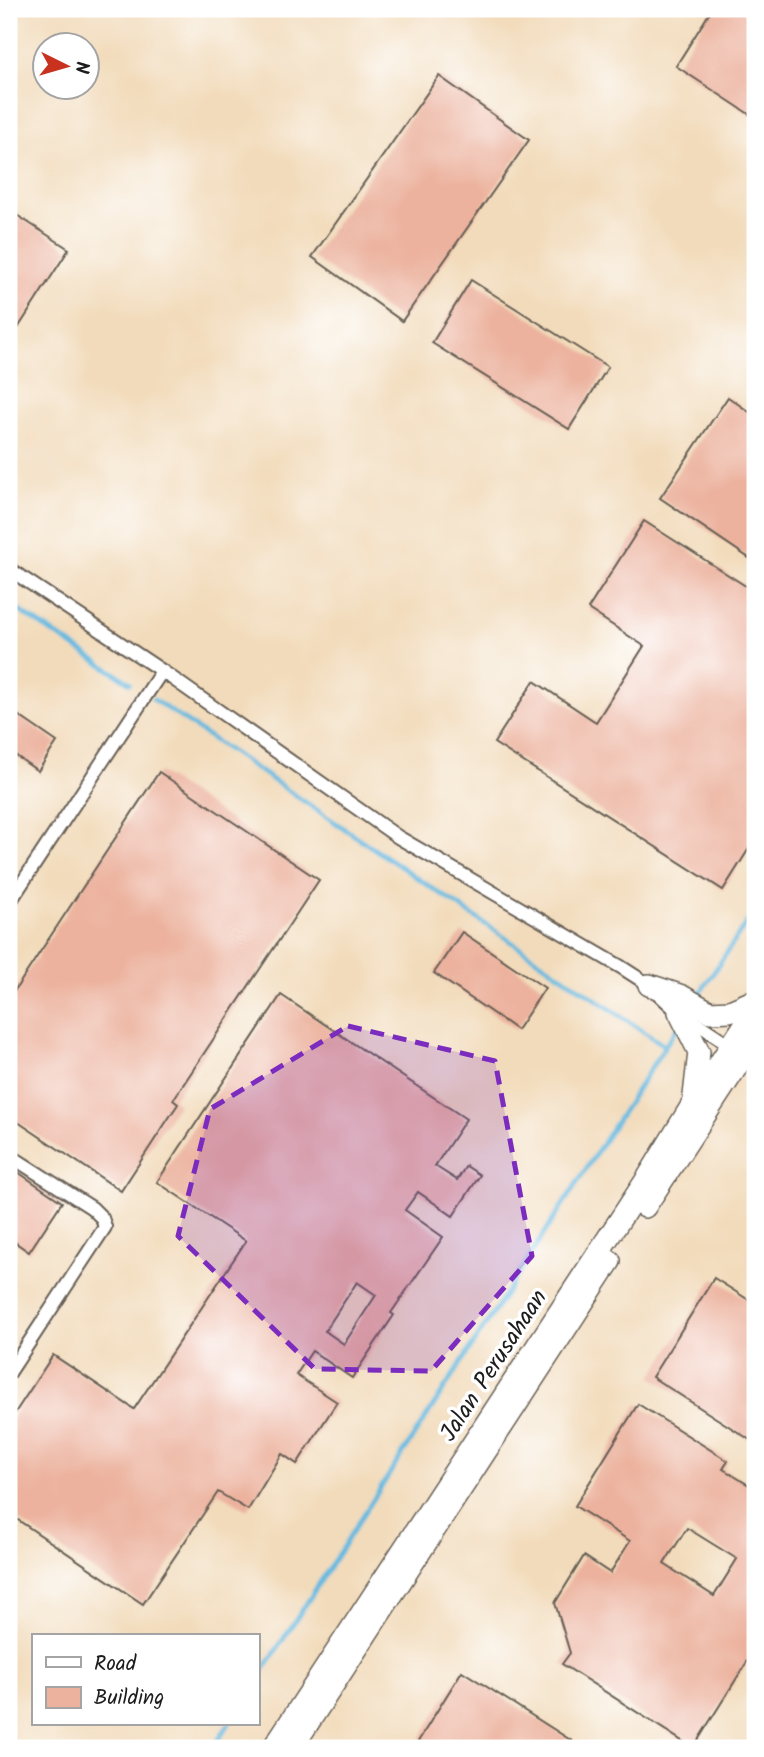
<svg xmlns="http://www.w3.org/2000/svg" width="764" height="1757" font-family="Kalam,sans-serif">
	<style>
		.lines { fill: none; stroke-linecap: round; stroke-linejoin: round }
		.stream { stroke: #64b9e0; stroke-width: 4.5 }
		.building { fill: #ecb29e; fill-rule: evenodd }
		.minor-casing { stroke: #675f54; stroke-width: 16 }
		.primary-casing { stroke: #675f54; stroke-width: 24 }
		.minor { stroke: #fff; stroke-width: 12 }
		.primary { stroke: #fff; stroke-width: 21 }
		.marked { fill: #7b2cbf; fill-opacity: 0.2; stroke: #7b2cbf; stroke-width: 5; stroke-dasharray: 14 9; stroke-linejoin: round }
		.labels { text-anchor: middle; stroke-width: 7; stroke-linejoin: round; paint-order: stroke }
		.street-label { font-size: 24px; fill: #1c1c1c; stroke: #fff }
	</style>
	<rect width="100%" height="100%" fill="#fff"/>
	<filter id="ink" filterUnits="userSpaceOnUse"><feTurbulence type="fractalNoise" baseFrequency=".0143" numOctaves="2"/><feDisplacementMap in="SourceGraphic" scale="14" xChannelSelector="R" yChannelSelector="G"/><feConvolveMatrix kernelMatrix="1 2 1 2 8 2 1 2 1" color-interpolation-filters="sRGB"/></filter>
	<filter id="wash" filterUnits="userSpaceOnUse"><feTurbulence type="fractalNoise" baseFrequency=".00686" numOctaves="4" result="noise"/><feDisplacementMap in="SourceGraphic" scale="28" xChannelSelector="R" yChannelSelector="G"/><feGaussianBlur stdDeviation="1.57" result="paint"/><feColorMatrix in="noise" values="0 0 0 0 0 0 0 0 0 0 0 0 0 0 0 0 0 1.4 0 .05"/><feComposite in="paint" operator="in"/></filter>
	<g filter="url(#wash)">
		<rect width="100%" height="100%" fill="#f2dbbb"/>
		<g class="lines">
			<path class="stream" d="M 9,604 L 130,683
				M 153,699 L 665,1046 L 257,1680
				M 698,996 L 755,910
				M 665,1046 L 678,1027
				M 213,1748 L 229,1724"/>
		</g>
		<g id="blocks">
			<path class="building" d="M 712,9 L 755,9 L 755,118 L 676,66 Z
				M 439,76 L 529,140 L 402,321 L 312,257 Z
				M 9,210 L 69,249 L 9,342 Z
				M 471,280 L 608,367 L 569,429 L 432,343 Z
				M 728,397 L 755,416 L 755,562 L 660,498 Z
				M 644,521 L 755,592 L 755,839 L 723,890 L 494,743 L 534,681 L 596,722 L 644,646 L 588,609 Z
				M 9,709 L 57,742 L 38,771 L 9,751 Z
				M 159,772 L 319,880 L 173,1100 L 178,1104 L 121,1191 L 9,1116 L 9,999 Z
				M 462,932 L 545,988 L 517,1030 L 434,973 Z
				M 281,995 L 466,1119 L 435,1166 L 457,1180 L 466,1166 L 480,1175 L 453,1216 L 418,1192 L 405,1210 L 443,1237 L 391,1313 L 394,1315 L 352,1378 L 312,1351 L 296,1375 L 337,1402 L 297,1464 L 282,1454 L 248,1510 L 218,1492 L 143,1604 L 9,1514 L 9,1422 L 53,1355 L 134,1409 L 246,1241 L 157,1182 ZM 357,1282 L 376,1295 L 344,1344 L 325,1331 Z
				M 9,1166 L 62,1202 L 29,1252 L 9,1238 Z
				M 714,1278 L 755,1304 L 755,1443 L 652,1377 Z
				M 638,1404 L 728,1461 L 723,1469 L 755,1489 L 755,1649 L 693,1748 L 562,1664 L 570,1653 L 555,1603 L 584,1556 L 610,1573 L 630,1541 L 575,1506 ZM 687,1528 L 737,1559 L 714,1596 L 664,1564 Z
				M 462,1671 L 583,1748 L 414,1748 Z"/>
		</g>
	</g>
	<g filter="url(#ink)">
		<use href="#blocks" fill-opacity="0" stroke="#675f54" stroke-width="2"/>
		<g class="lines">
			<g class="minor-casing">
				<path id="minor" d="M 9,569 L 162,671 L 398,837 L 621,967 L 649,985 L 674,1008 L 736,1049
					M 9,903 L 162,671
					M 9,1155 L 92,1208 L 102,1218 L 105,1227 L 9,1373"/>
			</g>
			<g class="primary-casing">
				<path id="primary" d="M 649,985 L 682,996 L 710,1012 L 730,1011 L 755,1000
					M 679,1012 L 699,1052 L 694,1096
					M 645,1207 L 755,1039
					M 273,1748 L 648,1177 L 692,1105 L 755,1009
					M 292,1748 L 610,1261"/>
			</g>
			<use href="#minor" class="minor"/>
			<use href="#primary" class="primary"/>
		</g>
	</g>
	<path class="marked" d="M 348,1026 L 495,1061 L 532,1256 L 431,1371 L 315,1369 L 178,1236 L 210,1109 Z"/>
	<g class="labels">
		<g class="street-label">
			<text transform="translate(493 1365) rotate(-57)" y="8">Jalan Perusahaan</text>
		</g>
	</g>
	<rect width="764" height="1757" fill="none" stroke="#fff" stroke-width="35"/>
	<rect x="32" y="1634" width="228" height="91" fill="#ffffff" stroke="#a4a4a4" stroke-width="2"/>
	<rect x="46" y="1657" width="35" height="10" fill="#ffffff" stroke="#a4a4a4" stroke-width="2"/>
	<text x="94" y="1670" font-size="21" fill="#1c1c1c">Road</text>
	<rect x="46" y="1687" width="35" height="21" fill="#ecb29e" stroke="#a4a4a4" stroke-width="2"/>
	<text x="94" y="1704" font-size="21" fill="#1c1c1c">Building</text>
	<g transform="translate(66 66) rotate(95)"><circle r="33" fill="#ffffff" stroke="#a4a4a4" stroke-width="2"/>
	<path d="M0-5L12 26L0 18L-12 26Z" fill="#c8321e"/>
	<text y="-10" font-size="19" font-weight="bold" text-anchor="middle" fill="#1c1c1c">N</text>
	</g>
</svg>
